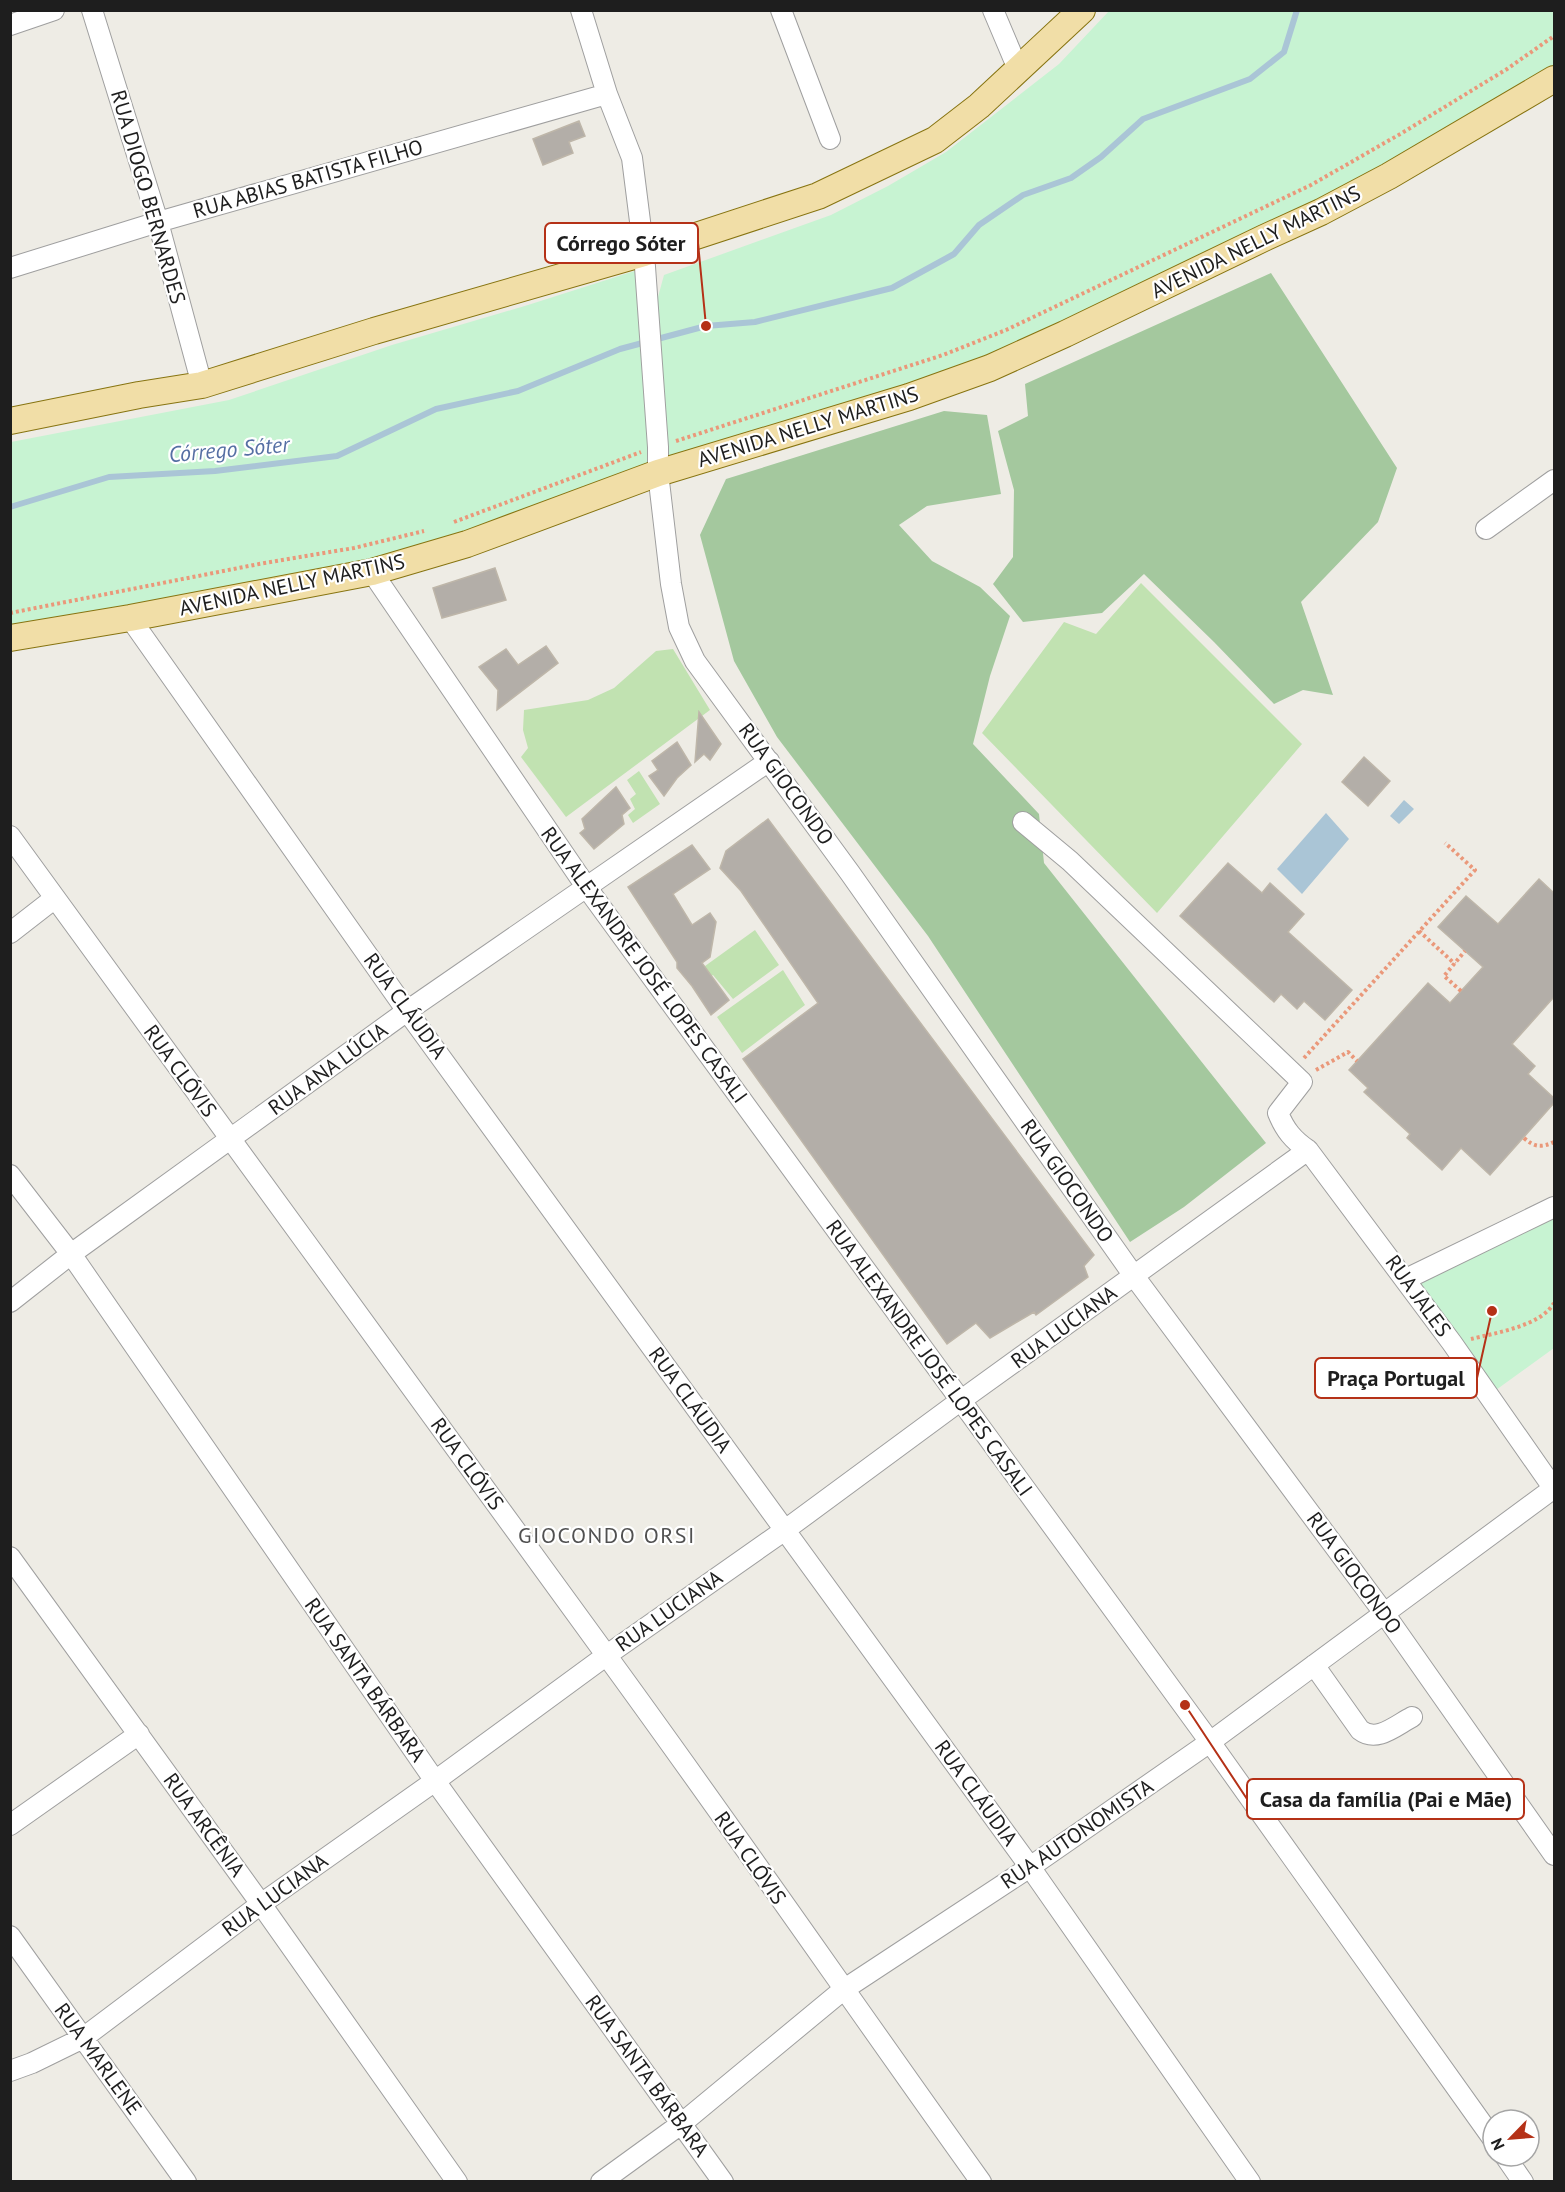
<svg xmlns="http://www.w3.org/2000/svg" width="1565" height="2192" font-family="'PT Sans',sans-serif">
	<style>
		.grass { fill: #c1e2b1 }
		.forest { fill: #a4c89e }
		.park { fill: #c7f3d2 }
		.water { fill: #aac5d6 }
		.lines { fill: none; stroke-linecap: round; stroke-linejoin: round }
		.stream { stroke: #aac5d6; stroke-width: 6 }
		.building { fill: #b3aea8; stroke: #beb6a9; stroke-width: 1.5 }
		.minor-casing { stroke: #9f9f9f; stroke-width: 22 }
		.major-casing { stroke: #877411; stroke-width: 28 }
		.path { stroke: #ea987a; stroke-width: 4; stroke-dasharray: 3 3; stroke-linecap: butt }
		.minor { stroke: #fff; stroke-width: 20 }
		.major { stroke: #f1dea7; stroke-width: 26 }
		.labels { text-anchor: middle; stroke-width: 4.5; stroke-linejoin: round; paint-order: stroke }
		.street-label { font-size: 21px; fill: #1e1e1e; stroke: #fff }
		.water-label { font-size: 22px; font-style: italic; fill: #556fa3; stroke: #fff }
		.neighbourhood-label { font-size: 22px; letter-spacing: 1.5px; fill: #515151; stroke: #fff }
		.leader { fill: none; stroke: #b53117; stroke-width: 2 }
		.callout-dot { fill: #b53117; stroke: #fff; stroke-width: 2 }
		.callout { fill: #fff; stroke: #b53117; stroke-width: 2 }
		.callout-label { font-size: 22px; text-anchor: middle; font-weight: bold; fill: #1e1e1e }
	</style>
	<rect width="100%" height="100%" fill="#eeece5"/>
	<path class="grass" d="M 1141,583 L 1302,744 L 1157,913 L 982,733 L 1064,622 L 1096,634 Z
		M 673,649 L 710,710 L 566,817 L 521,757 L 528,748 L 523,730 L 524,710 L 588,700 L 614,688 L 656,651 Z
		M 639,771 L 660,804 L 633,823 L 628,815 L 635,809 L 630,799 L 636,794 L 627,780 Z
		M 755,930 L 779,965 L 733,999 L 713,975 L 694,988 L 687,979 Z
		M 783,970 L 805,1005 L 742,1053 L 717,1017 Z"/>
	<path class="forest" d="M 1271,273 L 1397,468 L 1378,522 L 1301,602 L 1333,695 L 1303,690 L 1274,704 L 1214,642 L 1144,574 L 1102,613 L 1023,622 L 993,584 L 1013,557 L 1014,490 L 998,431 L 1028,416 L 1025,384 Z
		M 944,411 L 987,415 L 1001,494 L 927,506 L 899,525 L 932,561 L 980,587 L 1010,616 L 990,676 L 973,744 L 1039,814 L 1044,863 L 1266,1143 L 1184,1207 L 1130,1242 L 928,936 L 777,737 L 734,661 L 700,535 L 726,479 Z"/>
	<path class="park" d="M 1109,11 L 1554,11 L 1554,66 L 1387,169 L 987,357 L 911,384 L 676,456 L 372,564 L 11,630 L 11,442 L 229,400 L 392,345 L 528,305 L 647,267 L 655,308 L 664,275 L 831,215 L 888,186 L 946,152 L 1059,64 Z
		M 1554,1207 L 1554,1348 L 1489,1395 L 1406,1279 Z"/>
	<path class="water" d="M 1404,800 L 1414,809 L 1399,824 L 1390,816 Z
		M 1326,813 L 1349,839 L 1302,894 L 1277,869 Z"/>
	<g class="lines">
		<path class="stream" d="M 10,507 L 109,477 L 215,471 L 337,456 L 436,409 L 518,391 L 620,349 L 706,326 L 755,322 L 892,288 L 954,254 L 979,225 L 1023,195 L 1071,178 L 1101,157 L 1143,119 L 1250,79 L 1284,52 L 1297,10"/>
	</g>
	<path class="building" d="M 579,121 L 585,136 L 569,142 L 573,153 L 543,165 L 533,139 Z
		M 495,568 L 506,600 L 442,618 L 433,588 Z
		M 546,646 L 558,663 L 497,710 L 498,690 L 479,667 L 506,649 L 518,665 Z
		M 699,712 L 721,744 L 710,760 L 704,754 L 695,762 Z
		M 677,742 L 691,765 L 677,778 L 664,796 L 649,776 L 658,770 L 652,761 Z
		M 1364,757 L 1390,781 L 1368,806 L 1342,782 Z
		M 616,787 L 630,808 L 622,815 L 624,824 L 594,849 L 580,833 L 585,829 L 582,819 Z
		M 768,819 L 1094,1255 L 1084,1266 L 1088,1277 L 1036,1315 L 1034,1312 L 990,1338 L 976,1323 L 947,1344 L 743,1059 L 818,1003 L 741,891 L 720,868 L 726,851 Z
		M 692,845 L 710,869 L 673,894 L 692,925 L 710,913 L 716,922 L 710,957 L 702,963 L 729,1000 L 711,1015 L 692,986 L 677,968 L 677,962 L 628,887 Z
		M 1228,863 L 1262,893 L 1270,883 L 1304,914 L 1288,932 L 1352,990 L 1325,1020 L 1304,1001 L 1297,1009 L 1281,994 L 1274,1002 L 1180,916 Z
		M 1539,879 L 1554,893 L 1554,997 L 1512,1044 L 1535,1066 L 1528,1074 L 1554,1098 L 1554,1103 L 1490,1175 L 1461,1148 L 1442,1170 L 1407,1138 L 1410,1134 L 1364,1092 L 1368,1088 L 1349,1070 L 1428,983 L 1450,1003 L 1483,967 L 1438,927 L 1466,896 L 1498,924 Z"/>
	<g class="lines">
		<g class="minor-casing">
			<path id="minor" d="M 92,10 L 158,222 L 202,385
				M 581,10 L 607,94 L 632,158 L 644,253 L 658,447 L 658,473 L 671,584 L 679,627 L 695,661 L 850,873 L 1134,1276 L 1384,1613 L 1554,1855
				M 781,10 L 830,139
				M 993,10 L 1018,69
				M 10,25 L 54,10
				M 10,268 L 158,222 L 607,94
				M 1486,529 L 1554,480
				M 372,572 L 587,888 L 1210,1742 L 1493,2139
				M 130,618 L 407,1011 L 1030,1867 L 1250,2182
				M 1023,822 L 1070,861 L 1302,1082 L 1278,1113 C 1285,1130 1293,1140 1308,1150
				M 10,836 C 207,1109 407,1379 604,1652 C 732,1827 855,2006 981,2182
				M 10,933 L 55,898
				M 10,1175 L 71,1254 L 435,1781 L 723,2182
				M 1406,1279 L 1554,1207
				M 10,1302 L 71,1254 L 407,1011 L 769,761
				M 10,1557 L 261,1904 L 457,2182
				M 1314,1665 L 1360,1730 C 1377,1743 1395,1726 1412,1717
				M 10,1825 L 139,1734
				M 10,1936 L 186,2182
				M 10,2071 L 32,2063 L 83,2038 L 261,1904 L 435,1781 L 607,1655 L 785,1530 L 960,1401 L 1308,1150 L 1452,1343 L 1554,1489
				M 1505,2156 L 1523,2182
				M 601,2182 L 681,2124 L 843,1990 L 1030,1867 L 1210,1742 L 1554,1488"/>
		</g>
		<g class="major-casing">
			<path id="major" d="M 10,421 L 139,395 L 202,385 L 374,331 L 644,253 L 818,196 L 935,140 L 979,106 L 1082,10
				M 10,638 L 130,618 L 372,572 L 467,544 L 658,473 L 909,397 L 990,368 L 1065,334 L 1264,238 L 1321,212 L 1389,176 L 1554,79"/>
		</g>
		<path class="path" d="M 676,441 L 943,355 L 1006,330 L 1311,185 L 1402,133 L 1507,69 L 1554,36
			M 454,522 L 641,452
			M 10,613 L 259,564 L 354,548 L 424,531
			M 1419,931 L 1455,964
			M 1461,991 L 1444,976 L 1465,951
			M 1304,1058 L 1475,870 L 1445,843
			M 1316,1070 L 1348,1052 L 1357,1061
			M 1524,1138 C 1534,1147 1541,1148 1554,1142
			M 1471,1339 C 1495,1333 1541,1326 1554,1303"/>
		<use href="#minor" class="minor"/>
		<use href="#major" class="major"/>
	</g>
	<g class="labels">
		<g class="street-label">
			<text transform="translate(308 179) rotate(-16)" y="7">RUA ABIAS BATISTA FILHO</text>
			<text transform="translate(148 197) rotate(74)" y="7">RUA DIOGO BERNARDES</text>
			<text transform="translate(1256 242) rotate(-26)" y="7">AVENIDA NELLY MARTINS</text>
			<text transform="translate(808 427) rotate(-17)" y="7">AVENIDA NELLY MARTINS</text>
			<text transform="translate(292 585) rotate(-12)" y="7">AVENIDA NELLY MARTINS</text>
			<text transform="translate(786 784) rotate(54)" y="7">RUA GIOCONDO</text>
			<text transform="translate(644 965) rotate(54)" y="7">RUA ALEXANDRE JOSÉ LOPES CASALI</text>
			<text transform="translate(405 1006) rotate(54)" y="7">RUA CLÁUDIA</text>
			<text transform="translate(328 1069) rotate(-36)" y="7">RUA ANA LÚCIA</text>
			<text transform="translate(180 1071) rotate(54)" y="7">RUA CLÓVIS</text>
			<text transform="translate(1067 1181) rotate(55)" y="7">RUA GIOCONDO</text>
			<text transform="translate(1418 1296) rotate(54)" y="7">RUA JALES</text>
			<text transform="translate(1064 1327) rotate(-36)" y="7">RUA LUCIANA</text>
			<text transform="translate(929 1358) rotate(54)" y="7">RUA ALEXANDRE JOSÉ LOPES CASALI</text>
			<text transform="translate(690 1400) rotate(54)" y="7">RUA CLÁUDIA</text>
			<text transform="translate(467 1464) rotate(54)" y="7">RUA CLÓVIS</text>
			<text transform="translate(1354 1573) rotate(54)" y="7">RUA GIOCONDO</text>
			<text transform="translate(669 1611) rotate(-35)" y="7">RUA LUCIANA</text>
			<text transform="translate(365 1680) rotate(55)" y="7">RUA SANTA BÁRBARA</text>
			<text transform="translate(976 1793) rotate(54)" y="7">RUA CLÁUDIA</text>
			<text transform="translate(204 1825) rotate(54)" y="7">RUA ARCÊNIA</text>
			<text transform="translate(1077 1834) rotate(-34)" y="7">RUA AUTONOMISTA</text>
			<text transform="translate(750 1858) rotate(55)" y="7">RUA CLÓVIS</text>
			<text transform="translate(275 1895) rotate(-36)" y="7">RUA LUCIANA</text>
			<text transform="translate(98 2059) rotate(54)" y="7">RUA MARLENE</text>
			<text transform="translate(647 2076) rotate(54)" y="7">RUA SANTA BÁRBARA</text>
		</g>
		<g class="water-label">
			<text transform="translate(229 449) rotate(-5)" y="8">Córrego Sóter</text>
		</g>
		<g class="neighbourhood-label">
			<text x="607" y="1543">GIOCONDO ORSI</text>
		</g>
	</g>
	<path class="leader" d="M706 326L698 243M1492 1311L1477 1378M1185 1705L1247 1799"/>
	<g class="callout-dot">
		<circle cx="706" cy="326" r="6"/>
		<circle cx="1492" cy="1311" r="6"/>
		<circle cx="1185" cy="1705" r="6"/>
	</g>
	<g class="callout">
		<rect x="545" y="223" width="153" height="40" rx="6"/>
		<rect x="1315" y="1358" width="162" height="40" rx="6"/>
		<rect x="1247" y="1779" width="277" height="40" rx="6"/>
	</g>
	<g class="callout-label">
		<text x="621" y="251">Córrego Sóter</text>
		<text x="1396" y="1386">Praça Portugal</text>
		<text x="1386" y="1807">Casa da família (Pai e Mãe)</text>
	</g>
	<rect width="1565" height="2192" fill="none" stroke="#1e1e1e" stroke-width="24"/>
	<g transform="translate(1511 2138) rotate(245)"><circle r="28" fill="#ffffff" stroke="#a5a5a5" stroke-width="1.5"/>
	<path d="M0-4.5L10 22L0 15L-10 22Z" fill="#b53117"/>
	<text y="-9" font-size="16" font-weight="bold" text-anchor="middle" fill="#1e1e1e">N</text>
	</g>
</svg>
